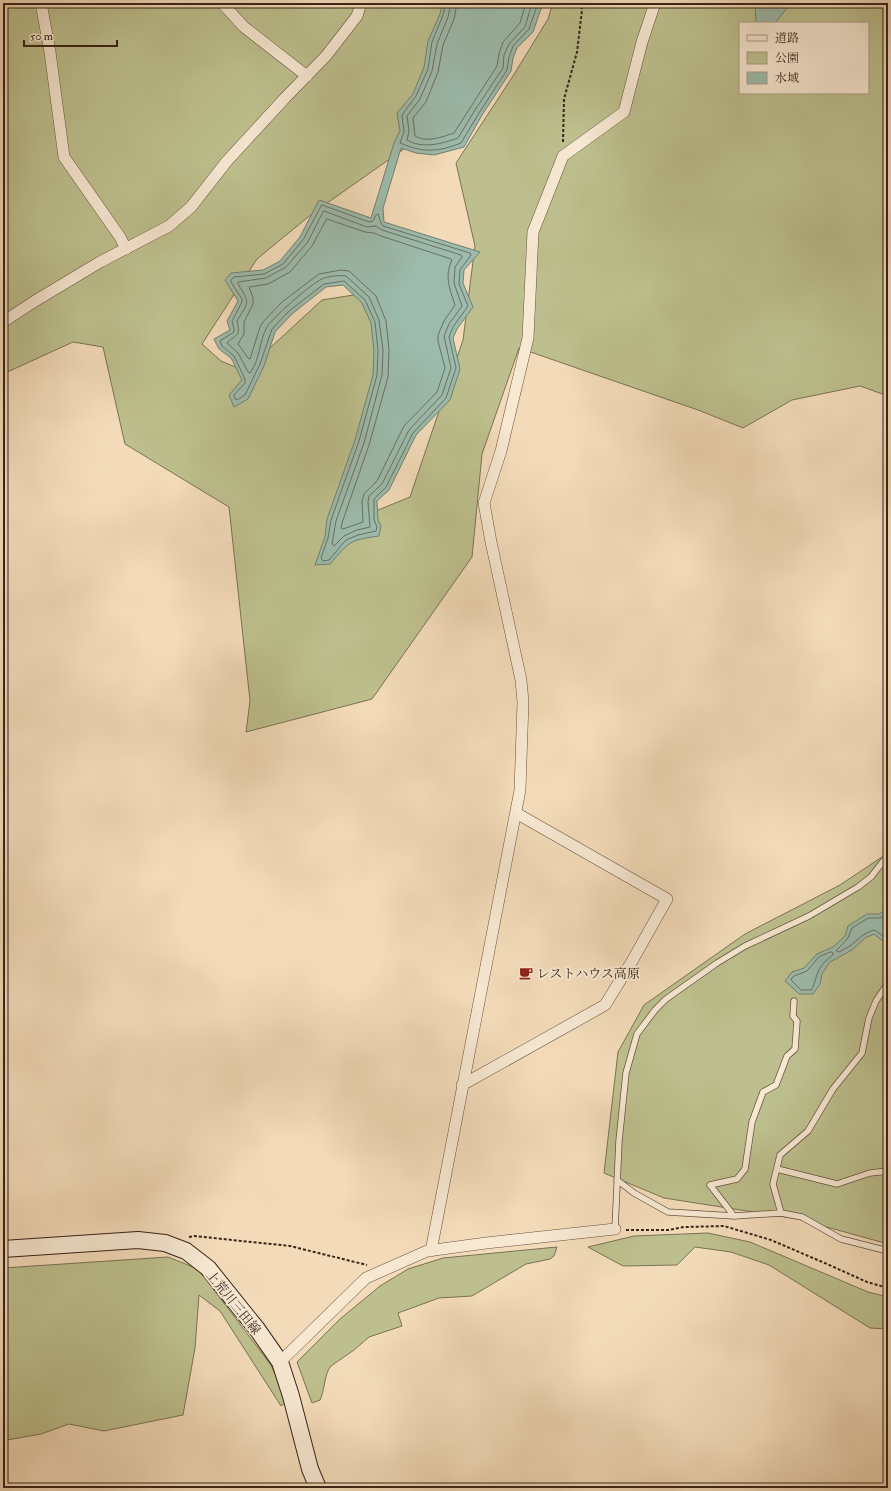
<svg xmlns="http://www.w3.org/2000/svg" width="891" height="1491" font-family="'IM FELL Double Pica','Noto Serif JP',serif">
	<style>
		.green { fill: #bdc08e; stroke: #7a7254; fill-rule: evenodd }
		.water { fill: #9cbbac; stroke: #747e71 }
		.lines { fill: none; stroke-linecap: round; stroke-linejoin: round }
		.shore { stroke: #6a6f62; stroke-width: 1 }
		.lane-casing { stroke: #675141; stroke-width: 7 }
		.street-casing { stroke: #675141; stroke-width: 12 }
		.secondary-casing { stroke: #382319; stroke-width: 18 }
		.path { stroke: #382319; stroke-width: 2; stroke-dasharray: 3 2; stroke-linecap: butt }
		.lane { stroke: #f7e8d2; stroke-width: 5.5 }
		.street { stroke: #f7e8d2; stroke-width: 11 }
		.secondary { stroke: #f7e8d2; stroke-width: 16 }
		.labels { text-anchor: middle; stroke-width: 4; stroke-linejoin: round; paint-order: stroke }
		.poi-label { font-size: 13px; fill: #382319; stroke: #f7e8d2; text-anchor: start }
		.street-label { font-size: 13px; fill: #382319; stroke: #f7e8d2 }
	</style>
	<rect width="100%" height="100%" fill="#f3dbb9"/>
	<filter id="stains"><feTurbulence type="fractalNoise" baseFrequency=".005" numOctaves="4"/><feColorMatrix values="0 0 0 0 .2 0 0 0 0 .09 0 0 0 0 .02 0 0 0 .5 -.17"/></filter>
	<radialGradient id="worn" r=".72"><stop offset=".6" stop-color="#630" stop-opacity="0"/><stop offset="1" stop-color="#630" stop-opacity=".3"/></radialGradient>
	<path class="green" d="M 3,3 L 449,3 L 411,144 L 313,213 L 257,259 L 202,344 L 221,361 L 245,371 L 322,300 L 366,293 L 395,367 L 339,526 L 410,497 L 463,340 L 475,246 L 456,163 L 513,76 L 548,19 L 553,3 L 888,3 L 888,396 L 860,386 L 792,400 L 743,428 L 698,410 L 519,348 L 482,454 L 472,557 L 372,699 L 246,732 L 250,701 L 229,507 L 125,444 L 103,347 L 73,342 L 3,374 ZM 740,23 L 868,23 L 868,93 L 740,93 Z
		M 888,853 L 888,1244 L 798,1219 L 664,1198 L 604,1173 L 618,1052 L 644,1005 L 745,934 L 840,885 Z
		M 708,1233 L 750,1242 L 868,1292 L 888,1297 L 888,1329 L 870,1328 L 769,1265 L 731,1252 L 695,1247 L 677,1265 L 623,1266 L 588,1247 L 634,1236 Z
		M 557,1247 L 554,1256 L 550,1259 L 526,1264 L 472,1296 L 439,1298 L 398,1313 L 402,1326 L 369,1337 L 354,1350 L 331,1366 C 324,1374 325,1390 320,1400 L 312,1403 L 297,1362 L 340,1319 L 380,1286 L 408,1269 L 443,1258 Z
		M 168,1257 L 198,1269 L 271,1365 L 287,1401 L 281,1406 L 220,1311 L 199,1295 L 195,1348 L 183,1415 L 104,1431 L 69,1424 L 41,1434 L 7,1440 L 3,1439 L 3,1268 Z"/>
	<path class="water" d="M 442,3 L 543,3 L 533,32 L 517,48 L 513,58 L 511,71 L 482,115 L 464,147 L 434,155 L 416,153 L 401,148 L 383,208 L 384,222 L 480,252 L 464,270 L 463,283 L 473,307 L 457,329 L 453,338 L 460,369 L 450,400 L 416,435 L 389,490 L 377,501 L 378,520 L 381,526 L 379,536 C 349,540 349,542 330,564 L 315,565 L 325,537 L 327,519 L 355,440 L 373,375 L 374,351 L 371,323 L 362,303 L 343,285 L 326,287 L 292,314 L 275,332 L 264,366 L 248,399 L 234,407 L 229,395 L 242,380 L 231,358 L 219,349 L 214,339 L 230,330 L 227,321 L 238,301 L 225,280 L 231,273 L 263,270 L 280,261 L 300,237 L 319,200 L 371,218 L 394,143 L 400,131 L 397,113 L 413,94 L 424,67 L 428,41 L 440,14 Z
		M 755,3 L 791,3 L 775,23 L 756,23 Z
		M 888,908 L 888,945 L 874,934 L 865,938 L 852,950 L 830,962 L 822,974 L 820,984 L 813,994 L 799,994 L 785,981 L 792,972 L 804,968 L 817,954 L 833,947 L 845,936 L 848,926 L 867,914 L 879,914 Z"/>
	<g class="lines">
		<path class="shore" d="M 446,3 L 443,15 L 432,42 L 428,69 L 416,96 L 402,115 L 404,132 L 400,143 C 423,153 438,152 461,143 L 479,113 L 507,70 L 509,57 L 513,46 L 529,29 L 538,3
			M 451,3 L 448,17 L 437,44 L 432,71 L 420,99 L 407,116 L 409,131 L 407,140 C 422,149 442,144 458,138 L 475,110 L 503,68 L 504,55 L 509,44 L 525,27 L 532,3
			M 457,3 L 454,19 L 443,45 L 438,72 L 426,102 L 413,118 L 415,136 C 426,143 442,137 454,133 L 497,66 L 499,54 L 503,42 L 520,23 L 526,3
			M 322,205 L 369,222 L 373,221 L 376,215 L 378,214 L 381,223 L 383,226 L 470,253 L 471,255 L 460,270 L 459,284 L 468,306 L 453,327 L 449,337 L 456,368 L 446,398 L 413,433 L 386,487 L 374,499 L 374,520 L 377,527 L 376,531 L 358,535 L 346,540 L 329,560 L 323,561 L 321,558 L 328,538 L 331,520 L 359,441 L 377,375 L 378,350 L 375,322 L 365,300 L 344,281 L 324,284 L 289,311 L 272,329 L 260,364 L 245,395 L 237,400 L 235,399 L 234,395 L 245,383 L 245,379 L 234,356 L 222,346 L 220,341 L 234,332 L 234,329 L 232,321 L 242,302 L 242,299 L 231,282 L 231,280 L 234,277 L 264,274 L 283,264 L 303,240 Z
			M 324,211 L 367,227 L 376,226 L 382,230 L 461,255 L 462,257 L 455,267 L 454,283 L 462,306 L 449,324 L 444,336 L 451,368 L 442,395 L 409,430 L 382,484 L 369,496 L 368,502 L 370,527 L 357,530 L 344,536 L 334,546 L 332,544 L 336,521 L 364,443 L 382,375 L 383,350 L 379,320 L 369,297 L 346,276 C 340,275 328,276 322,279 C 311,284 273,317 267,327 C 259,341 260,360 250,373 L 248,372 L 238,353 L 227,343 C 236,334 241,337 237,321 C 248,302 251,304 238,284 L 238,282 L 266,278 L 286,267 L 307,243 Z
			M 327,219 L 365,232 L 374,233 L 381,236 L 451,259 L 452,260 C 444,276 450,290 455,305 L 444,321 L 438,335 L 438,341 L 445,368 L 437,392 L 404,426 L 377,481 L 364,494 L 362,501 L 363,522 L 343,529 L 341,528 L 342,523 L 369,445 L 388,377 L 389,350 L 386,321 L 376,296 L 349,271 L 341,270 L 319,274 L 282,302 L 263,322 L 260,327 L 250,359 L 248,358 L 238,344 L 244,334 L 244,322 L 253,304 L 253,298 L 249,287 L 268,284 L 290,272 L 312,246 Z
			M 888,913 L 880,918 L 868,918 L 852,928 L 848,938 L 836,951 L 839,952 L 850,946 L 863,935 L 873,930 L 876,931 L 888,940
			M 831,952 L 833,953 L 833,955 C 827,959 821,965 818,972 C 815,979 816,982 811,990 L 801,990 L 792,981 L 791,979 L 794,976 L 807,971 L 819,957 Z"/>
		<g class="lane-casing">
			<path id="lane" d="M 777,1169 L 837,1184 L 870,1173 L 888,1171
				M 617,1180 L 634,1193 L 668,1212 L 734,1216 L 781,1213 L 802,1217 L 841,1239 L 888,1251
				M 781,1213 L 773,1184 L 780,1155 L 808,1131 L 833,1089 L 862,1053 L 869,1018 L 876,1001 L 888,983
				M 734,1216 L 710,1185 L 737,1179 L 745,1169 L 752,1122 L 763,1092 L 776,1085 L 787,1056 L 795,1049 L 797,1021 L 793,1016 L 794,1001
				M 615,1229 L 619,1141 L 626,1073 L 637,1034 L 655,1010 L 666,999 L 717,963 L 745,946 L 809,916 L 858,887 L 871,877 L 888,855"/>
		</g>
		<g class="street-casing">
			<path id="street" d="M 41,3 L 50,52 L 64,157 L 120,237 L 126,249
				M 222,3 L 244,27 L 307,76
				M 3,322 L 35,301 L 100,262 L 169,226 L 191,207 L 227,161 L 285,98 L 326,56 L 357,16 L 361,3
				M 462,1085 L 605,1005 L 631,963 L 667,899 L 516,813
				M 431,1251 L 520,790 L 523,702 L 521,680 L 491,542 L 484,503 L 501,451 L 528,338 L 533,232 L 563,156 L 624,112 L 642,42 L 655,3
				M 280,1362 L 366,1278 L 427,1251 L 486,1243 L 615,1229"/>
		</g>
		<g class="secondary-casing">
			<path id="secondary" d="M 3,1249 L 138,1240 L 165,1243 L 186,1251 L 208,1268 L 257,1329 L 280,1362 L 291,1396 L 310,1469 L 318,1488"/>
		</g>
		<path class="path" d="M 563,142 L 564,99 L 577,52 L 582,10 L 581,3
			M 626,1230 L 668,1230 L 684,1227 L 724,1226 L 771,1240 L 827,1264 L 867,1282 L 888,1288
			M 189,1237 L 194,1236 L 290,1246 L 367,1265"/>
		<use href="#lane" class="lane"/>
		<use href="#street" class="street"/>
		<use href="#secondary" class="secondary"/>
	</g>
	<defs>
		<g id="cafe-bare" transform="scale(1.08)"><path d="M-5.5-4.5H6V0H3Q3 3.5 0 3.5H-2.5Q-5.5 3.5-5.5 0ZM3-3.2v2h1.7v-2ZM-6 4.5H4V6H-6Z" fill="#8f2418" stroke="#f7e8d2" stroke-width="2.5" paint-order="stroke"/></g>
	</defs>
	<g fill-rule="evenodd">
		<use href="#cafe-bare" x="526" y="973"/>
	</g>
	<g class="labels">
		<g class="poi-label">
			<text x="537" y="978">レストハウス高原</text>
		</g>
		<g class="street-label">
			<text transform="translate(234 1302) rotate(51)" y="5">上荒川三田線</text>
		</g>
	</g>
	<rect width="891" height="1491" fill="none" stroke="#f3dbb9" stroke-width="16"/>
	<rect x="4" y="4" width="883" height="1483" fill="none" stroke="#382319" stroke-width="2"/>
	<rect x="8" y="8" width="875" height="1475" fill="none" stroke="#382319"/>
	<rect x="739" y="22" width="130" height="72" fill="#f7e8d2" stroke="#ab9988"/>
	<rect x="747" y="35" width="20" height="6" fill="#f7e8d2" stroke="#ab9988"/>
	<text x="775" y="42" font-size="12" fill="#382319">道路</text>
	<rect x="747" y="52" width="20" height="12" fill="#bdc08e" stroke="#ab9988"/>
	<text x="775" y="62" font-size="12" fill="#382319">公園</text>
	<rect x="747" y="72" width="20" height="12" fill="#9cbbac" stroke="#ab9988"/>
	<text x="775" y="82" font-size="12" fill="#382319">水域</text>
	<path d="M24 40v6h93v-6" fill="none" stroke="#382319" stroke-width="2"/>
	<text x="30" y="40" font-size="12" fill="#382319" stroke="#f7e8d2" stroke-width="3" paint-order="stroke">50 m</text>
	<rect width="100%" height="100%" filter="url(#stains)"/>
	<rect width="100%" height="100%" fill="url(#worn)"/>
</svg>
